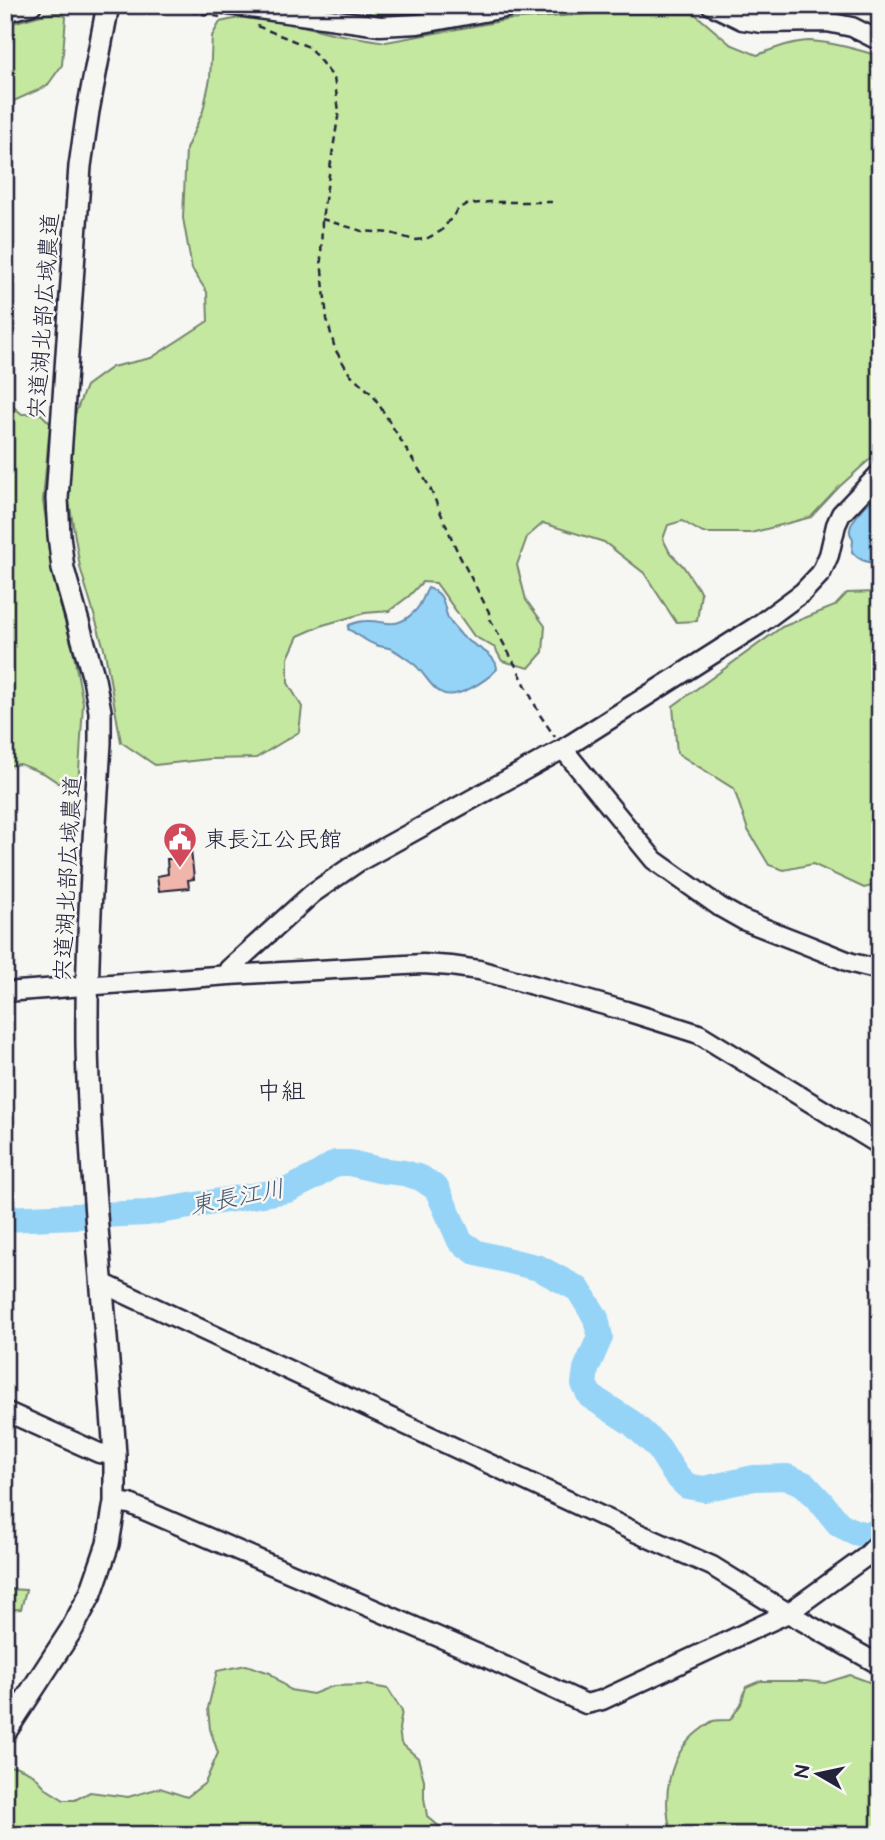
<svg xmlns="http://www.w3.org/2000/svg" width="885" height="1840" font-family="'Architects Daughter','Klee One',sans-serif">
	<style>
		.green { fill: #c5e8a1; stroke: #74856e; stroke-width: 2 }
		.water { fill: #96d4f7; stroke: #688dac; stroke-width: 2 }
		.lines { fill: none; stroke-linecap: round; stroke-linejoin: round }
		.river { stroke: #96d4f7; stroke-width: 26 }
		.building { fill: #f0b6ab; stroke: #22223b; stroke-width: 2 }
		.minor-casing { stroke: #22223b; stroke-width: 23 }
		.tertiary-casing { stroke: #22223b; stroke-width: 26 }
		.path { stroke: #22223b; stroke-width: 2.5; stroke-dasharray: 7 5; stroke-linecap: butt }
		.minor { stroke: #f6f6f2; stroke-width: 18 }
		.tertiary { stroke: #f6f6f2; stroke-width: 21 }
		.labels { text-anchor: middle; stroke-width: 5; stroke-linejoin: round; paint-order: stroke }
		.street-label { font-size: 23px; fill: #22223b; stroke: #f6f6f2 }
		.poi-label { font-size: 23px; fill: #22223b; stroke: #f6f6f2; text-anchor: start }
		.neighbourhood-label { font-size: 24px; fill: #22223b; stroke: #f6f6f2 }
		.water-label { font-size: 24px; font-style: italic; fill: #455773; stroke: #f6f6f2 }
	</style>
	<rect width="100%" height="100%" fill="#f6f6f2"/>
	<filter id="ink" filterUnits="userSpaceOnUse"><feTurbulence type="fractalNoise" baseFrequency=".0143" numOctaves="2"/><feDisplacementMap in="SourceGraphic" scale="14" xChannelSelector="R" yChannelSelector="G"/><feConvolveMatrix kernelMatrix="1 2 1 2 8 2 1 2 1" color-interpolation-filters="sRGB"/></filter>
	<g filter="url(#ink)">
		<path class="green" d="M 365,5 L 452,5 L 404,14 L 371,14 Z
			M 60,12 L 66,17 L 62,65 L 47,86 L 5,105 L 5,25 L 45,14 Z
			M 603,13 L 695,14 L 730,44 L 757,55 C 774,49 793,41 810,41 C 829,42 862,50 880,57 L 880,450 L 839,487 L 811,517 L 751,533 L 703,533 L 682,521 L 668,525 L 663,539 L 670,553 L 683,566 L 701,593 L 697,621 L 676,622 L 644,573 L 604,542 L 543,523 L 527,537 L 517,565 L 526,600 L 545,626 L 543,652 L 529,668 L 502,661 L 495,648 L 474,636 L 436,583 L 422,582 L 409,596 L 389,611 L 365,613 L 323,625 L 298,636 L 288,658 L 288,683 L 302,707 L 299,732 L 256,758 L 210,759 L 155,765 L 121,742 L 105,652 L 80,567 L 68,495 L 71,425 L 86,386 L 112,367 L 151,358 L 208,321 L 207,292 L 192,269 L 183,218 L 186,149 L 203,111 L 210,79 L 212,36 L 220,22 L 248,16 L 282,21 L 336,34 L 386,42 L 507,20 Z
			M 5,400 L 22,414 L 41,414 L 50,423 L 43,501 L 57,594 L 73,650 L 83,703 L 78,788 L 63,786 L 45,774 L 20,764 L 5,766 Z
			M 880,590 L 880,884 L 864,888 L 813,864 L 784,870 L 769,865 L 748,830 L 734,789 L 677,753 L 673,706 L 782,627 L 835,606 L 847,593 L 876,592 Z
			M 5,1589 L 26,1590 L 21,1609 L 5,1610 Z
			M 246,1665 L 270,1673 L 290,1690 L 313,1694 L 333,1686 L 367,1685 L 388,1689 L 402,1711 L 399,1729 L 401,1743 L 418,1758 L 424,1780 L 424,1798 L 427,1816 L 441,1828 L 459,1834 L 465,1835 L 5,1835 L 5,1766 L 18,1767 L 33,1774 L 48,1790 L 64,1800 L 75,1800 L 90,1792 L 128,1797 L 160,1788 L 187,1797 L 205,1783 L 218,1753 L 210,1729 L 208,1708 L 217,1671 Z
			M 850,1675 L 880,1686 L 880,1835 L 672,1835 C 661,1798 668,1754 700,1730 C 704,1727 709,1723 713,1721 C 718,1720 725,1720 730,1720 L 741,1704 L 746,1687 L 760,1681 L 806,1681 L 825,1683 Z"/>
		<path class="water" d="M 880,494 L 880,562 C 869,564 859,560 852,552 C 852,551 853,541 853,540 C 852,534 849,536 850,529 C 852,518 870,500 880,494 Z
			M 428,588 C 446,594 442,603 448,618 C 451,624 458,631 462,636 C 473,646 497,654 497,669 C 487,680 455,702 440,692 C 428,685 423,669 410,661 C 404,657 398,652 392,649 C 387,647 381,647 376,645 C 368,643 356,633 348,629 L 349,625 C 354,623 360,621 366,621 C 386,620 395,631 414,612 C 422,605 423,596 428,588 Z"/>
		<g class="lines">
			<path class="river" d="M 5,1219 L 147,1213 L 288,1190 L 314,1177 L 336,1163 L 350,1163 L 379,1170 L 404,1173 L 421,1178 L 437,1189 L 460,1241 L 477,1253 L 539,1268 L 578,1289 L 596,1318 L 600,1337 L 586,1369 L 584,1384 L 590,1396 L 632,1423 L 658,1447 L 675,1474 L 687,1486 L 704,1489 L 754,1478 L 787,1477 L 804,1484 L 821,1502 L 839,1524 L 854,1532 L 863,1534 L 880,1534"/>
		</g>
		<path class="building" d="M 191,850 L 194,879 L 188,880 L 189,888 L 159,891 L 157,876 L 168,874 L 167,859 L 173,859 L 172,852 Z"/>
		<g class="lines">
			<g class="minor-casing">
				<path id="minor" d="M 229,5 L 380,26 L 418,24 L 521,5
					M 711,5 L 742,20 L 762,23 L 827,22 L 852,27 L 880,41
					M 5,12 L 32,5
					M 563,749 L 654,860 L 720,907 L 743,920 L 802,943 L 852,963 L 880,970
					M 229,975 L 229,969 L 313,893 L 358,862 L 563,749 L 757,626 L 803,592 L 821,573 L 829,555 L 836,525 L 841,514 L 880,473
					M 5,992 L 229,975 L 423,964 L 451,966 L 479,970 L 626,1011 L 699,1034 L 880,1145
					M 102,1283 L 633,1531 L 712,1566 L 788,1613 L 880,1665
					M 5,1411 L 99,1453 L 115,1455
					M 115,1502 L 130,1504 L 485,1657 L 586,1704 L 602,1700 L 788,1613 L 864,1558 L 880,1542"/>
			</g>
			<g class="tertiary-casing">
				<path id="tertiary" d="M 5,1732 L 72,1629 L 91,1593 L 108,1544 L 115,1502 L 115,1455 C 106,1318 90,1182 87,1046 C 86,945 94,844 100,743 L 100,711 L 94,679 L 63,569 L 59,535 L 57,499 L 80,166 L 88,111 L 108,5"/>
			</g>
			<path class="path" d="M 180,5 L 193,12 L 220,17
				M 257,26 L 309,47 L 334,78 L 339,111 L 322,219 L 321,260 L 327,319 L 335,349 L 349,373 L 373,395 L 429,486 L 458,553 L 489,612 L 489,617 L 518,670 L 540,715 L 555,737
				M 322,219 L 362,231 L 391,233 L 414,240 L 426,239 L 441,231 L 460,207 L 470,204 L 489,202 L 556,202"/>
			<use href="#minor" class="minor"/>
			<use href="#tertiary" class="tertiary"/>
		</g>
	</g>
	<defs>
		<g id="civic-pin" transform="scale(1.75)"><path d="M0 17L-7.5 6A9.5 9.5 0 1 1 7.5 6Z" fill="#d1495b" stroke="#f6f6f2"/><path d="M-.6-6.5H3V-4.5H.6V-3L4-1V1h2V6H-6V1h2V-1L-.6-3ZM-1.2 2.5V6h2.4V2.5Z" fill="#fff"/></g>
	</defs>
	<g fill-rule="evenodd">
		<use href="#civic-pin" x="180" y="839"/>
	</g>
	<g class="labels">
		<g class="street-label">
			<text transform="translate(43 316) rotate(-86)" y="8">宍道湖北部広域農道</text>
			<text transform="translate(67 878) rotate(-87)" y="8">宍道湖北部広域農道</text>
		</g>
		<g class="poi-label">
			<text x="204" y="847">東長江公民館</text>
		</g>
		<g class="neighbourhood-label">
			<text x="281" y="1099">中組</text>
		</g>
		<g class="water-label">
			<text transform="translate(237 1197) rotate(-11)" y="8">東長江川</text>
		</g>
	</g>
	<rect width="885" height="1840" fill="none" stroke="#f6f6f2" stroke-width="28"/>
	<rect x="14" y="14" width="857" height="1812" fill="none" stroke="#22223b" stroke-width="2.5" filter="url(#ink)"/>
	<g transform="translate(818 1774) rotate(279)" stroke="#f6f6f2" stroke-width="5" paint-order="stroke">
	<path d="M0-5L12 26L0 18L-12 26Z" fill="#22223b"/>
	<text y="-10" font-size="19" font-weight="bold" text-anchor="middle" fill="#22223b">N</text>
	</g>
</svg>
